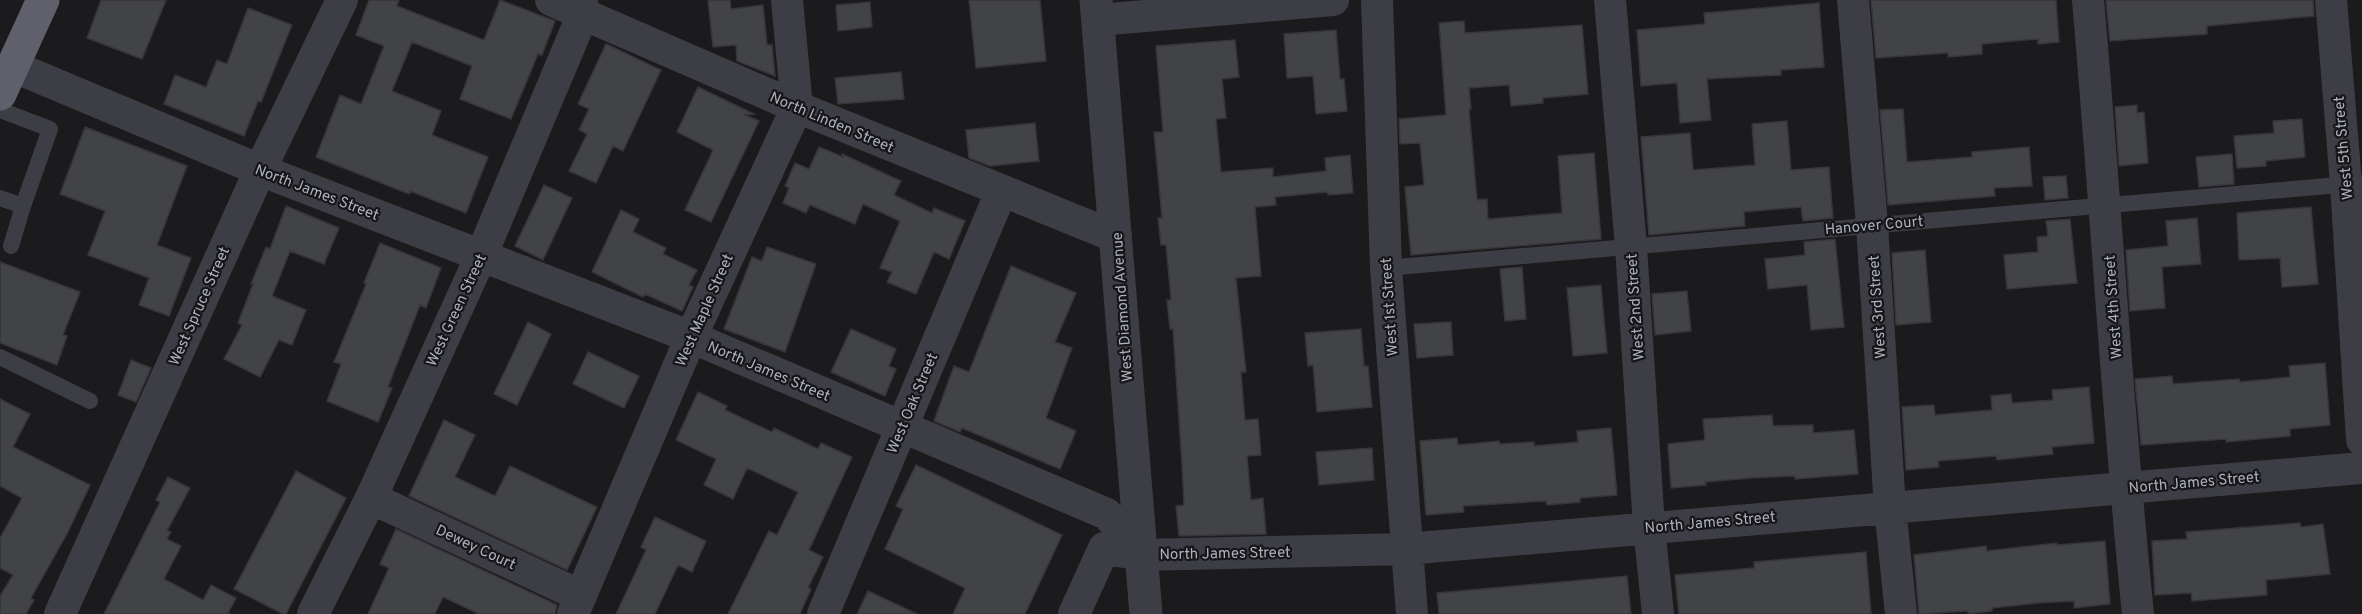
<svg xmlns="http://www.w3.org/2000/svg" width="2362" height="614" font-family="Overpass,sans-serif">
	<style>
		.building { fill: #424347; stroke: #35353a; stroke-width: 1.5 }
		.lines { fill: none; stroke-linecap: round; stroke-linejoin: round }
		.service { stroke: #3d3e45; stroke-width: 16 }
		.minor { stroke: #3d3e45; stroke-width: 32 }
		.tertiary { stroke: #3d3e45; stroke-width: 33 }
		.trunk { stroke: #5f606b; stroke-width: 33 }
		.labels { text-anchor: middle; stroke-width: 4.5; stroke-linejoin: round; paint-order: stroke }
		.street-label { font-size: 15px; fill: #adb0bd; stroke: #161618 }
	</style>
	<rect width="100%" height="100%" fill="#1b1b1d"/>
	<path class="building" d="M 101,0 L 166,0 L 142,59 L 87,38 Z
		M 369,0 L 399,0 L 397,6 L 484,40 L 500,0 L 555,21 L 542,55 L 538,54 L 511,119 L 460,99 L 472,66 L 412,42 L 392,91 L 441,111 L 432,135 L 488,157 L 466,213 L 410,191 L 409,194 L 316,157 L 340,95 L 361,104 L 384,46 L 356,35 Z
		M 708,0 L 730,0 L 731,9 L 763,5 L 767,45 L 772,45 L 775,76 L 737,61 L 736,45 L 713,47 Z
		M 969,0 L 1040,0 L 1046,61 L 976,68 Z
		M 1871,0 L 2056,0 L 2059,42 L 2038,44 L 2038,39 L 1982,44 L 1982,54 L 1948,57 L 1948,53 L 1876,58 Z
		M 2106,0 L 2313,0 L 2314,16 L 2207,26 L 2207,34 L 2110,41 Z
		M 870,2 L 872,27 L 838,31 L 836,5 Z
		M 1819,3 L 1824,67 L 1781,70 L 1781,75 L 1707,79 L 1711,120 L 1680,123 L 1677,83 L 1641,86 L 1637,30 L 1705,24 L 1704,13 Z
		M 248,8 L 292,25 L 261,102 L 258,101 L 244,136 L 164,104 L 175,75 L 206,87 L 217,60 L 227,64 Z
		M 1464,21 L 1465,33 L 1582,25 L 1588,94 L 1543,98 L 1543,103 L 1511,106 L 1509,85 L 1469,88 L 1471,109 L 1469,109 L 1477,200 L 1487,199 L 1488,219 L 1562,213 L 1558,156 L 1594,153 L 1601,239 L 1411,255 L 1405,187 L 1424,185 L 1420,143 L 1400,144 L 1399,119 L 1446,115 L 1439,23 Z
		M 1336,30 L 1340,79 L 1344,79 L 1347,111 L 1316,114 L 1313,76 L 1287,78 L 1284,34 Z
		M 1235,40 L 1239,77 L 1222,79 L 1226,118 L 1216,119 L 1221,172 L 1273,168 L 1273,177 L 1326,171 L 1325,158 L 1350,155 L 1353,193 L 1328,195 L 1328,192 L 1275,197 L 1276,205 L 1255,207 L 1261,276 L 1236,278 L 1246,372 L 1241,372 L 1245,420 L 1258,419 L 1261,455 L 1247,456 L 1251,500 L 1263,498 L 1266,534 L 1179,536 L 1176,506 L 1184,505 L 1182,465 L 1173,329 L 1170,329 L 1167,300 L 1171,300 L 1166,245 L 1161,245 L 1158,218 L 1162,218 L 1154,132 L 1163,132 L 1156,46 Z
		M 606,44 L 661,70 L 623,151 L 613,146 L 596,183 L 569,171 L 587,134 L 579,130 L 589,109 L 578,104 Z
		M 901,72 L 904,99 L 838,104 L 835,78 Z
		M 698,87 L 754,114 L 745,115 L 759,121 L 711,222 L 685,210 L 713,150 L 677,132 Z
		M 2137,105 L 2137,113 L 2144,112 L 2148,163 L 2119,166 L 2115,107 Z
		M 1903,109 L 1907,162 L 1972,157 L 1972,152 L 2029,147 L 2032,186 L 1994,188 L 1995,196 L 1888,205 L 1880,110 Z
		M 2302,119 L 2305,157 L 2266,161 L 2266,166 L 2237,168 L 2234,136 L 2274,133 L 2273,121 Z
		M 1787,121 L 1791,170 L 1829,167 L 1833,218 L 1803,221 L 1801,207 L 1744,212 L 1745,226 L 1649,235 L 1641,137 L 1690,133 L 1693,170 L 1755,165 L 1752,124 Z
		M 1035,123 L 1039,161 L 990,166 L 969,158 L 966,130 Z
		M 85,127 L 187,166 L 157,245 L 191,258 L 169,316 L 139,305 L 149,278 L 88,255 L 105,211 L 60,194 Z
		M 819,147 L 843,157 L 842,154 L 901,181 L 894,195 L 932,213 L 934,208 L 965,221 L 949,259 L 934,252 L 916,294 L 887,282 L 892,272 L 880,268 L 900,221 L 863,204 L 855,224 L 810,205 L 806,213 L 783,203 L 789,188 L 785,186 L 795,163 L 809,169 Z
		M 2232,154 L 2234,184 L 2199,187 L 2196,157 Z
		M 2066,176 L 2068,198 L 2045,200 L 2043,177 Z
		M 544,185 L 572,198 L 543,260 L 515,246 Z
		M 286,206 L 339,228 L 324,264 L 290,251 L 272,296 L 306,310 L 292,345 L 279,340 L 260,377 L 224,359 L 242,325 L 238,323 L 253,284 L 251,284 L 266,247 L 270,249 Z
		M 2311,207 L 2318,284 L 2282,287 L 2280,258 L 2239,260 L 2237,213 Z
		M 621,210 L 639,219 L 633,232 L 666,248 L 663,254 L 697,270 L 689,285 L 693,287 L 682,311 L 645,294 L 643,297 L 592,272 Z
		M 2197,218 L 2201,264 L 2162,267 L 2165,308 L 2130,311 L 2126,250 L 2168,246 L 2166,221 Z
		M 2070,219 L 2077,283 L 2007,289 L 2004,255 L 2038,252 L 2037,237 L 2048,236 L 2046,221 Z
		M 1835,239 L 1844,327 L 1811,330 L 1807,285 L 1768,289 L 1765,259 L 1805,255 L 1804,242 Z
		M 380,243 L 441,268 L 426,308 L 420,305 L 388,387 L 392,388 L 378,422 L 327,401 L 341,364 L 334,362 L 366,284 L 364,283 Z
		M 767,247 L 816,264 L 785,352 L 724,329 L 752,257 L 762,261 Z
		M 1925,250 L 1931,322 L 1896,325 L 1892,253 Z
		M 0,262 L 80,292 L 63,335 L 67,336 L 57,365 L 0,343 Z
		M 1011,266 L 1076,293 L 1055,342 L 1072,348 L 1046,418 L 1076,431 L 1060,469 L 962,428 L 960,432 L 934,421 L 954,366 L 969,372 Z
		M 1522,267 L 1526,319 L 1505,321 L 1500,269 Z
		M 1601,285 L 1607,353 L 1573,356 L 1567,288 Z
		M 1687,291 L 1691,331 L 1655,335 L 1652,294 Z
		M 528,322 L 551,334 L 517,405 L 494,394 Z
		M 1451,322 L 1453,355 L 1417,358 L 1414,324 Z
		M 851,329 L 896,349 L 889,366 L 896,369 L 885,396 L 831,372 Z
		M 1361,329 L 1364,366 L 1368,366 L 1372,407 L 1317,412 L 1313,365 L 1308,366 L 1305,333 Z
		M 588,352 L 639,376 L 624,408 L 573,384 Z
		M 131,360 L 151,368 L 136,402 L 118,395 Z
		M 2325,363 L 2330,425 L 2290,429 L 2290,436 L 2226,442 L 2226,439 L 2141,445 L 2135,379 L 2172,376 L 2173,384 L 2239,379 L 2240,382 L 2290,377 L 2289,366 Z
		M 2089,387 L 2094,443 L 2052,447 L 2053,454 L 1997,460 L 1996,456 L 1938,461 L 1939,467 L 1906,470 L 1902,407 L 1934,405 L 1935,415 L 1992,410 L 1991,396 L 2011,394 L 2012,403 L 2053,400 L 2052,390 Z
		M 698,392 L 727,406 L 725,410 L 772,432 L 774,428 L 818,449 L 821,443 L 852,457 L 809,550 L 823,557 L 808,588 L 811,589 L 800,614 L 728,614 L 769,531 L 777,535 L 798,492 L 747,468 L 733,499 L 704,485 L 716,459 L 676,440 Z
		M 0,399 L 30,414 L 13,447 L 90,485 L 68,532 L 31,598 L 34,600 L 26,614 L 0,614 L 0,596 L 13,575 L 0,568 L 0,538 L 22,498 L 0,486 Z
		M 1772,415 L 1773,426 L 1813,425 L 1813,433 L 1854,430 L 1858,474 L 1795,479 L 1795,476 L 1751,478 L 1705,482 L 1706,485 L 1671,488 L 1668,444 L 1705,440 L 1703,419 Z
		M 444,420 L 475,435 L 455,477 L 495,496 L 510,466 L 597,507 L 567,570 L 409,496 Z
		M 1611,428 L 1617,495 L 1580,498 L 1580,502 L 1547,505 L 1546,501 L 1463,506 L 1464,512 L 1426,515 L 1420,441 L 1457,438 L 1458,445 L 1499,441 L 1500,444 L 1534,442 L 1534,446 L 1578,442 L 1577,431 Z
		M 1372,448 L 1374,480 L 1319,485 L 1316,452 Z
		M 916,465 L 1062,535 L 1025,614 L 953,614 L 965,588 L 885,549 L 903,509 L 896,506 Z
		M 296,471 L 346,498 L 286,614 L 283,614 L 234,589 Z
		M 168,477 L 190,488 L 167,531 L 171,532 L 167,539 L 181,546 L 164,579 L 203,600 L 211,585 L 236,598 L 228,613 L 230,614 L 104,614 L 160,502 L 156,500 Z
		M 655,517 L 706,541 L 692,572 L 678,565 L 655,614 L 616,614 L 646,550 L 641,547 Z
		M 2300,523 L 2301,527 L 2323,524 L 2330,574 L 2266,580 L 2267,595 L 2192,601 L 2191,593 L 2155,595 L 2152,541 L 2187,539 L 2186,532 Z
		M 396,529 L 557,605 L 555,614 L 479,614 L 443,597 L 435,614 L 368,614 L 389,568 L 380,564 Z
		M 2105,541 L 2110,604 L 2074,608 L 2074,601 L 2038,603 L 1992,608 L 1992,611 L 1968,614 L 1968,611 L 1919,614 L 1914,555 L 1986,546 L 1987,551 L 2057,543 L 2057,545 Z
		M 1866,552 L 1871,614 L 1679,614 L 1675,575 L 1754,568 L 1754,562 Z
		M 1627,576 L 1631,614 L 1439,614 L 1437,593 Z
		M 868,591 L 917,614 L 857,614 Z"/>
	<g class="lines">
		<path class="service" d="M 0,110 L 50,129 L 23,206 L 0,198
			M 11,246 L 23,206
			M 1386,268 L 2362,183
			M 0,357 L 90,401"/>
		<path class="minor" d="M 551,0 L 797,107 L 1116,237
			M 1377,0 L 1386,268 L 1412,614
			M 1610,0 L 1631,247 L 1649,527 L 1658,614
			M 1853,0 L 1872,225 L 1890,508 L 1901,614
			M 2088,0 C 2106,205 2117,410 2138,614
			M 2331,0 L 2346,184 L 2362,440
			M 1098,20 L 1333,0
			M 12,66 L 260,170 L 691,337 L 1107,514 L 1141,555
			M 371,498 L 581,596
			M 60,614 L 260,170 L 342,0
			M 313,614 L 371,498 L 481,256 L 583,14 L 582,0
			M 573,614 L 691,337 L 797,107 L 787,0
			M 823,614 L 1001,192
			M 1074,614 L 1104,548 L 1141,555 L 1405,549 L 2362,468"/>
		<path class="tertiary" d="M 1096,0 L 1146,614"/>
		<path class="trunk" d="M 0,94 L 43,0"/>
	</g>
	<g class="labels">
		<g class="street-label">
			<text transform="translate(832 122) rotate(23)" y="5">North Linden Street</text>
			<text transform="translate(2343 148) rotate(-95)" y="5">West 5th Street</text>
			<text transform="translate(317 192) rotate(21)" y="5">North James Street</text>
			<text transform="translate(1874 225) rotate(-5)" y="5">Hanover Court</text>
			<text transform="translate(199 306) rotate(-66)" y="5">West Spruce Street</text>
			<text transform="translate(1122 307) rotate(-94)" y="5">West Diamond Avenue</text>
			<text transform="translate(1389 307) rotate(-94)" y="5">West 1st Street</text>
			<text transform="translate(1635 307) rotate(-94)" y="5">West 2nd Street</text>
			<text transform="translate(1877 307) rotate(-94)" y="5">West 3rd Street</text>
			<text transform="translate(2113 307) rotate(-94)" y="5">West 4th Street</text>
			<text transform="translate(456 310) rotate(-65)" y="5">West Green Street</text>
			<text transform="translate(704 310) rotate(-66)" y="5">West Maple Street</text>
			<text transform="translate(769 371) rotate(23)" y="5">North James Street</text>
			<text transform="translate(912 403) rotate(-67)" y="5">West Oak Street</text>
			<text transform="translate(2194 482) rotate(-5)" y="5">North James Street</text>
			<text transform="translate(1710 522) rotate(-5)" y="5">North James Street</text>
			<text transform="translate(476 547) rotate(25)" y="5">Dewey Court</text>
			<text transform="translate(1225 553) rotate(-1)" y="5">North James Street</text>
		</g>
	</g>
</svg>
